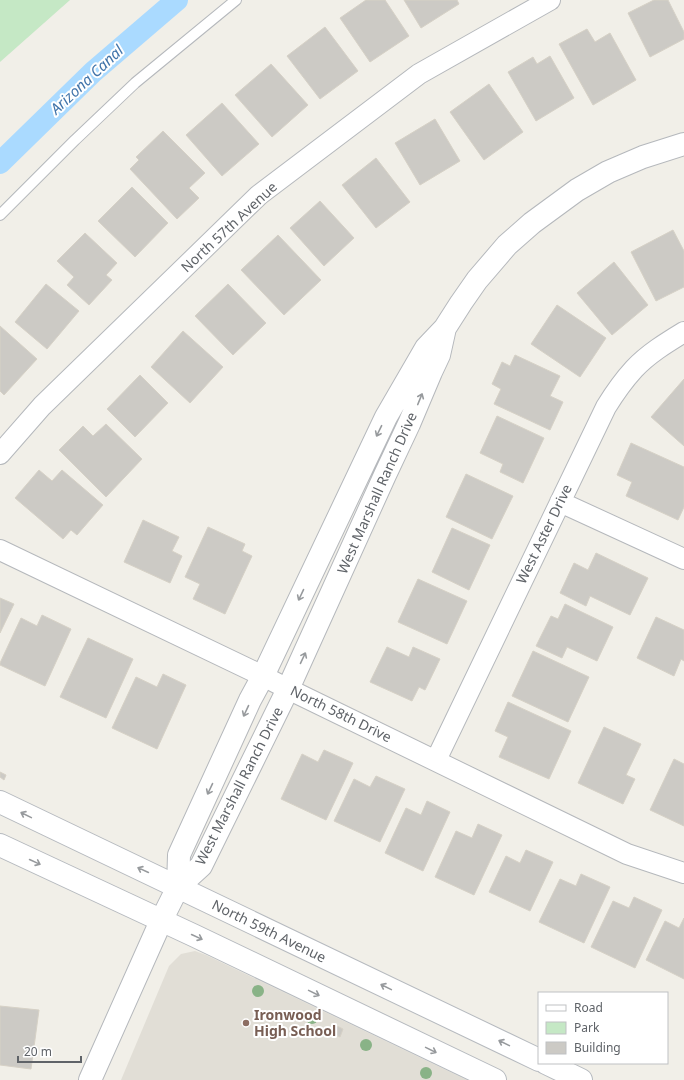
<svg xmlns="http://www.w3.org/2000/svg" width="684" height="1080" font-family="'Noto Sans',sans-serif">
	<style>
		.education { fill: #e1ded6 }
		.green { fill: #c5e8c5 }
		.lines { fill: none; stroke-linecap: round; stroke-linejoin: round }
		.canal { stroke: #aadaff; stroke-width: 22 }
		.building { fill: #cccac5; stroke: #d6d1c6 }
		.service-casing { stroke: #b5b8bc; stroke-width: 12 }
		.minor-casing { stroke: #b5b8bc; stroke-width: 22 }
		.tertiary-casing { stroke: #b5b8bc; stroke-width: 24 }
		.secondary-casing { stroke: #b6babf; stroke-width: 24 }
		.service { stroke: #fff; stroke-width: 10 }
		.minor { stroke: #fff; stroke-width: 20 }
		.tertiary { stroke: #fff; stroke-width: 22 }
		.secondary { stroke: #fff; stroke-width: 22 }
		.tree { fill: #89b387 }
		.oneway { stroke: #979a9d }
		.education-dot { fill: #8d6e63; stroke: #fff; stroke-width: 1.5 }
		.labels { text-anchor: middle; stroke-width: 4; stroke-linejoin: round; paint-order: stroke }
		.street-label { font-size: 14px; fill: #5f6368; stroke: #fff }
		.education-label { font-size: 14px; font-weight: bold; fill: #785e54; stroke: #fff; text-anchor: start }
		.water-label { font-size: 15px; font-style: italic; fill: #4174aa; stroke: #fff }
	</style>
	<rect width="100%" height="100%" fill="#f1efe8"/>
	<path class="education" d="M 195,951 L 206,955 L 467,1080 L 121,1080 L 169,966 L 181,954 Z"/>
	<path class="green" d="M 0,0 L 70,0 L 0,62 Z"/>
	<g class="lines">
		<path class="canal" d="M 0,163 L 93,72 L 177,0"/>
	</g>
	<path class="building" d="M 366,0 L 385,0 L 409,36 L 370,62 L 340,18 Z
		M 404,0 L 457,0 L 459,4 L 421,28 Z
		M 654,0 L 668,0 L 684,32 L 684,39 L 650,57 L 628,13 Z
		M 325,27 L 358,71 L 320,99 L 287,56 Z
		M 587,29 L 595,42 L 610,33 L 636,80 L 593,105 L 559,44 Z
		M 550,56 L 574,98 L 536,121 L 508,72 L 533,57 L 537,64 Z
		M 271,64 L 308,105 L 272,137 L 235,95 Z
		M 489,84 L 523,132 L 484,160 L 450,112 Z
		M 222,103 L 259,144 L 222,176 L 186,135 Z
		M 435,119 L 460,161 L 420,185 L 395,143 Z
		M 163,131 L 205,173 L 189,188 L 199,198 L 177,219 L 130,169 L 139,160 L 136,157 Z
		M 376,158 L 410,202 L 376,228 L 342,185 Z
		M 132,187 L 168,223 L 135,257 L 98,221 Z
		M 320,201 L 354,238 L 324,266 L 290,228 Z
		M 673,230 L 684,251 L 684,287 L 656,301 L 631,252 Z
		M 85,233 L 117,263 L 106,275 L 112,280 L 89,305 L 67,285 L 74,277 L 57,261 Z
		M 278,235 L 321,280 L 284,315 L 241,270 Z
		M 614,262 L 648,305 L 612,335 L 577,293 Z
		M 46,284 L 79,311 L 47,349 L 15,322 Z
		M 228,284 L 266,323 L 233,355 L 195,316 Z
		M 557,305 L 606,338 L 580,377 L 531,344 Z
		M 0,326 L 37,359 L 4,395 L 0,391 Z
		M 183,331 L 223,367 L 190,403 L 151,367 Z
		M 515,355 L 560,376 L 550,396 L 563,402 L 550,430 L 494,404 L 501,389 L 492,384 L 502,362 L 510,366 Z
		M 140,375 L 168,403 L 135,437 L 107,409 Z
		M 684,379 L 684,446 L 651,417 Z
		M 497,416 L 544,438 L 523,483 L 500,472 L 503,464 L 480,453 Z
		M 106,424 L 142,459 L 106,497 L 59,450 L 83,426 L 93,436 Z
		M 631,443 L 684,467 L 684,507 L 678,520 L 626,496 L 632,482 L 617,475 Z
		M 39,470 L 52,481 L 62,470 L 103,505 L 77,535 L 71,530 L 63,539 L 15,498 Z
		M 466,474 L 513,496 L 492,539 L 446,517 Z
		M 143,520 L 179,537 L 172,551 L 182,556 L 170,583 L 124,562 Z
		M 208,527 L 245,544 L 242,551 L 252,556 L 225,614 L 193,599 L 200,584 L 185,577 Z
		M 452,528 L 490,545 L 469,590 L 432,572 Z
		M 596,553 L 648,578 L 630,615 L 590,596 L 586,606 L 560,593 L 574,563 L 588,570 Z
		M 418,579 L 467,601 L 447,644 L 398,622 Z
		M 0,598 L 14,604 L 0,633 Z
		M 565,604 L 613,627 L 597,661 L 567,647 L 562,658 L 536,646 L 551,616 L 558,619 Z
		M 42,615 L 71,629 L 45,686 L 0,665 L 0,663 L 21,618 L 37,626 Z
		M 656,617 L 684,630 L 684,661 L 681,659 L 674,676 L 637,658 Z
		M 88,638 L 133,659 L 106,718 L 60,697 Z
		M 387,647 L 409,657 L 413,647 L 440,659 L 425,690 L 419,687 L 412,701 L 370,682 Z
		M 533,651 L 589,677 L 568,722 L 512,696 Z
		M 163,674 L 186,685 L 157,749 L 112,728 L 136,677 L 157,687 Z
		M 508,702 L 571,731 L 549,779 L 499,757 L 508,737 L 495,731 Z
		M 604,727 L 641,744 L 626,775 L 635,779 L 623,804 L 578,783 Z
		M 324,750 L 353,763 L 326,820 L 281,799 L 302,754 L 318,762 Z
		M 674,759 L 684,764 L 684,826 L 650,810 Z
		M 0,772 L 6,775 L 4,780 L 0,777 Z
		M 376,776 L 405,789 L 380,842 L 334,821 L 354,779 L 370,787 Z
		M 427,801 L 450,812 L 423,871 L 385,853 L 406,808 L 421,815 Z
		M 478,824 L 502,835 L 474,895 L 435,877 L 456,831 L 472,838 Z
		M 526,850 L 553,862 L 530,911 L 489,892 L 506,856 L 520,863 Z
		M 581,874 L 610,887 L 584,943 L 539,922 L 560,879 L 576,886 Z
		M 634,897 L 662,910 L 635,968 L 591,947 L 613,901 L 629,908 Z
		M 684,918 L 684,979 L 646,960 L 665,921 L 679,928 Z
		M 0,1006 L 39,1010 L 31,1069 L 0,1065 Z
		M 335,1025 L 343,1029 L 340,1037 L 331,1033 Z"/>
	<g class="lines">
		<g class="service-casing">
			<path id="service" d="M 0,215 L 75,140 L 135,83 L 236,0"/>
		</g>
		<g class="minor-casing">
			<path id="minor" d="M 0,454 L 42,406 L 259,195 L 419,74 L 550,0
				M 560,502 L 684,559
				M 0,550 L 263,676 L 288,689 L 627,854 L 684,873
				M 436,760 L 606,407 C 614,394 623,381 634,369 C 648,354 666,343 684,332"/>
		</g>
		<g class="tertiary-casing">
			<path id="tertiary" d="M 178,887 L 179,855 L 250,700 L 263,676 L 386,417 L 426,348 L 445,328 L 461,303 L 477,280 L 507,245 L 532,223 L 577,190 L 608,172 L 643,157 L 684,144
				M 90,1080 L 161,921 L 178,887 L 201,866 L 288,689 L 385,475 L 409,424 L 431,372 L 439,355 L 445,328"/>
		</g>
		<g class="secondary-casing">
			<path id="secondary" d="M 0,802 L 539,1060
				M 0,845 L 195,936 L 495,1080
				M 546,1063 L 581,1080"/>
		</g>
		<use href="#service" class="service"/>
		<use href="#minor" class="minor"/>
		<use href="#tertiary" class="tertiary"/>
		<use href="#secondary" class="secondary"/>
	</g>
	<g class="tree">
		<circle cx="258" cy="991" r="6"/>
		<circle cx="312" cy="1018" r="6"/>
		<circle cx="366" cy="1045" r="6"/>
		<circle cx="426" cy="1073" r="6"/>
	</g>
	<defs><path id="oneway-shaft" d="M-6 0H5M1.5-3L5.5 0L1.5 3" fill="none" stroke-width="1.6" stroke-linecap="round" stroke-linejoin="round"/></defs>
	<g class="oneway">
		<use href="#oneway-shaft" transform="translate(420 399) rotate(-68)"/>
		<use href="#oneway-shaft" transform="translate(379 431) rotate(116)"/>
		<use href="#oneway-shaft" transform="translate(301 595) rotate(115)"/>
		<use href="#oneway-shaft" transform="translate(303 658) rotate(-65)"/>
		<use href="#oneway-shaft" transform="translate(246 711) rotate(115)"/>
		<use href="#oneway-shaft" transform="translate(210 789) rotate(115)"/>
		<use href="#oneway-shaft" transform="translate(26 815) rotate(-154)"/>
		<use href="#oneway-shaft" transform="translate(35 862) rotate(25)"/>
		<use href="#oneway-shaft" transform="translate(143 870) rotate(-155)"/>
		<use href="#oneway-shaft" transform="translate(197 937) rotate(25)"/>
		<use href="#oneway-shaft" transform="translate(386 987) rotate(-154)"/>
		<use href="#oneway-shaft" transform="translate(314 993) rotate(26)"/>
		<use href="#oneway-shaft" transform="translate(504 1043) rotate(-154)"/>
		<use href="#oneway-shaft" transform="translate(431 1050) rotate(26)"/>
	</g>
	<circle class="education-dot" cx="246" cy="1023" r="4"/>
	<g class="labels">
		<g class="street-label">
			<text transform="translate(229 227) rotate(-43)" y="5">North 57th Avenue</text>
			<text transform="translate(377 493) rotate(-66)" y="5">West Marshall Ranch Drive</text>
			<text transform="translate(544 534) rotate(-64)" y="5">West Aster Drive</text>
			<text transform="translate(341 714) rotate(26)" y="5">North 58th Drive</text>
			<text transform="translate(239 786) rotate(-63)" y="5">West Marshall Ranch Drive</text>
			<text transform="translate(269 931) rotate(26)" y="5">North 59th Avenue</text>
		</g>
		<g class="education-label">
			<text x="254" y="1020">Ironwood<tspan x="254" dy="16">High School</tspan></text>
		</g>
		<g class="water-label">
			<text transform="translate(87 80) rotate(-43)" y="5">Arizona Canal</text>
		</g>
	</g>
	<rect x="538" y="992" width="130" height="72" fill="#ffffff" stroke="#bfc1c3"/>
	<rect x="546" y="1005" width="20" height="6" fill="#ffffff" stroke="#bfc1c3"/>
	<text x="574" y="1012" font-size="12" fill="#5f6368">Road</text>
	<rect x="546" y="1022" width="20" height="12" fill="#c5e8c5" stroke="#bfc1c3"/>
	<text x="574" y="1032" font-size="12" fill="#5f6368">Park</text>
	<rect x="546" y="1042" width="20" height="12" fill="#cccac5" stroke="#bfc1c3"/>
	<text x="574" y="1052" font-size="12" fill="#5f6368">Building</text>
	<path d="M18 1056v6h63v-6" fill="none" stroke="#5f6368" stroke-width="2"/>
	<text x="24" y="1056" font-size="12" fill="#5f6368" stroke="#ffffff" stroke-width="3" paint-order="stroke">20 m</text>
</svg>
